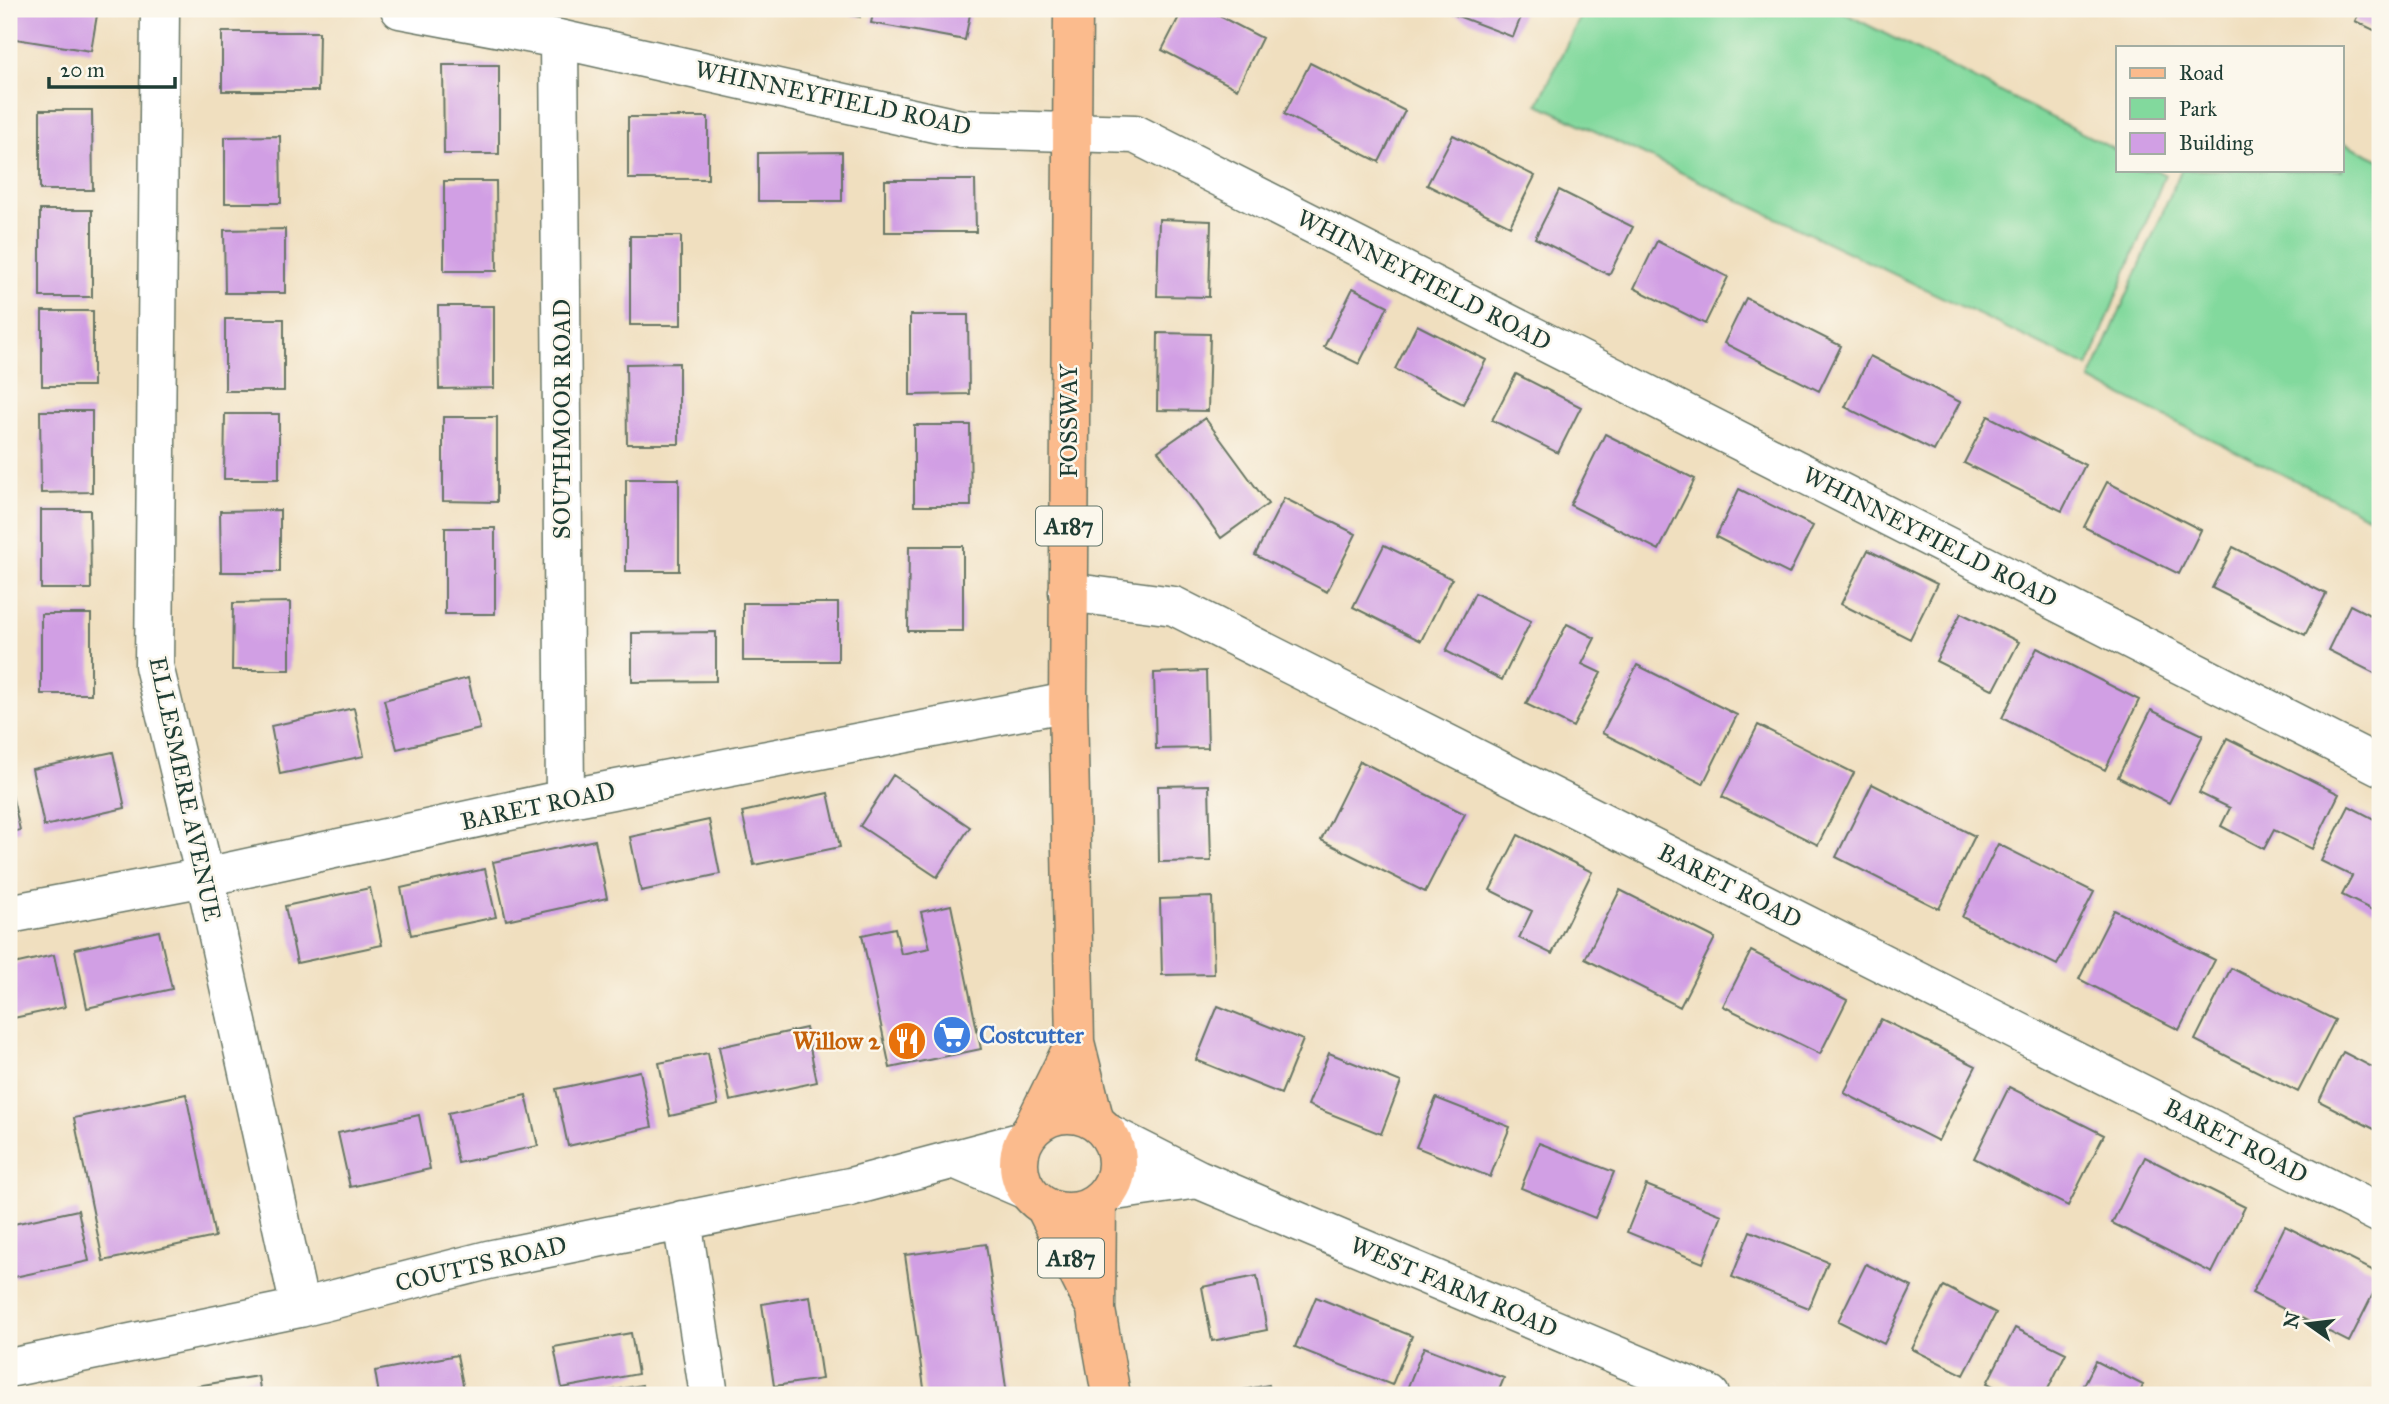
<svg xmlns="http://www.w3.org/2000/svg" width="2389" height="1404" font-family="'IM FELL Great Primer',serif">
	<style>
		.green { fill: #82d99d; stroke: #508b68; stroke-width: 2 }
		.building { fill: #d19fe4 }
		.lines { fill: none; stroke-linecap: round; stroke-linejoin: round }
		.minor-casing { stroke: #687665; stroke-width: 41 }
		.major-casing { stroke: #687665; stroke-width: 41 }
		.minor { stroke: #fff; stroke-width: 38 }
		.major { stroke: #fbbb8d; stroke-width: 38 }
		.labels { text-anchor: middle; stroke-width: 5; stroke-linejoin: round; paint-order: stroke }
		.shield { fill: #fbf7ec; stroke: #61756b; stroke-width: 2 }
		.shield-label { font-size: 23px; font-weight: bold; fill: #1f3d34 }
		.street-label { font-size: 24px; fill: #1f3d34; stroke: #fbf7ec }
		.shop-label { font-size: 24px; font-weight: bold; fill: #366cbe; stroke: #fbf7ec; text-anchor: start }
		.food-label { font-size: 24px; font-weight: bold; fill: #c56008; stroke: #fbf7ec; text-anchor: end }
	</style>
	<rect width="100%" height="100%" fill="#fbf7ec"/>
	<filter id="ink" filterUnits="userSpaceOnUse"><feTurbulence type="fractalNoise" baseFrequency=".0143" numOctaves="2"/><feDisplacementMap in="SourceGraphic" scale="14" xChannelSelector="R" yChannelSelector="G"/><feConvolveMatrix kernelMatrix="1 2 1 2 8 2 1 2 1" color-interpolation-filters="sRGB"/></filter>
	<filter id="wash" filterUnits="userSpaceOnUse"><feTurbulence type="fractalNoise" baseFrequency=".00686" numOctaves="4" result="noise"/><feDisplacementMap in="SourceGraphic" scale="28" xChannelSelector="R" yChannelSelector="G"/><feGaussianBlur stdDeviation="1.57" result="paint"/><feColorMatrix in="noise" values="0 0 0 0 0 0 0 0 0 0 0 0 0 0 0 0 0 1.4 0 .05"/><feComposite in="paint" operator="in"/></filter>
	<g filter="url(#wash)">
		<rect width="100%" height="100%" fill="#f0dfbf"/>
		<path class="green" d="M 1584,9 L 1836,9 L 2118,151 L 2118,170 L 2156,170 L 2165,175 L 2088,367 L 1538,104 Z
			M 2342,142 L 2380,160 L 2380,522 L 2090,380 L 2181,170 L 2342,170 Z"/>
		<g id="blocks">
			<path class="building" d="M 9,9 L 98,9 L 91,51 L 9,38 Z
				M 821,9 L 861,9 L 860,17 Z
				M 874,9 L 971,9 L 965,40 L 871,23 Z
				M 1183,9 L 1206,9 L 1262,38 L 1237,89 L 1162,50 Z
				M 1439,9 L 1524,9 L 1513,37 Z
				M 2361,9 L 2380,9 L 2380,33 L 2355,21 Z
				M 222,32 L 319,32 L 318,91 L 222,91 Z
				M 1310,63 L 1405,111 L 1379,162 L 1284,114 Z
				M 443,65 L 499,65 L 499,154 L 444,154 Z
				M 40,110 L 92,110 L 93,190 L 40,190 Z
				M 628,117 L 708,117 L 708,179 L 628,179 Z
				M 1453,135 L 1535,176 L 1510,226 L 1427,185 Z
				M 280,136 L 281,203 L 225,203 L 225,137 Z
				M 842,152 L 842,201 L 758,201 L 758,153 Z
				M 885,180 L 975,180 L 976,232 L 885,232 Z
				M 444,181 L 496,181 L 497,271 L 444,271 Z
				M 1559,190 L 1633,227 L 1609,275 L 1535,238 Z
				M 40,210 L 92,210 L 92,297 L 40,297 Z
				M 1159,219 L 1211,221 L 1209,297 L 1157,296 Z
				M 285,229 L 285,293 L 225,293 L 224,230 Z
				M 630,236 L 681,236 L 681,325 L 630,325 Z
				M 1657,241 L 1728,277 L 1705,324 L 1634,288 Z
				M 1353,288 L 1388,306 L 1359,364 L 1324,347 Z
				M 1746,298 L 1841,346 L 1819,391 L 1724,343 Z
				M 438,306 L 494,306 L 494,388 L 439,389 Z
				M 42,311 L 93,311 L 93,386 L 42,386 Z
				M 910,315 L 968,315 L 969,394 L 910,395 Z
				M 225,319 L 284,319 L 284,391 L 225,391 Z
				M 1417,325 L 1486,360 L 1463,404 L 1395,369 Z
				M 1158,333 L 1210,334 L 1208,411 L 1157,410 Z
				M 1870,356 L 1960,402 L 1934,451 L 1845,407 Z
				M 679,363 L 679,444 L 627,444 L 626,364 Z
				M 1516,374 L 1581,407 L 1558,453 L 1492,420 Z
				M 40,411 L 92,411 L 92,492 L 41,493 Z
				M 225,414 L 279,414 L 279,479 L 224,479 Z
				M 1988,416 L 2085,465 L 2062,511 L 1964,463 Z
				M 443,417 L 497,417 L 497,502 L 443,501 Z
				M 1205,418 L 1268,504 L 1221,538 L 1158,451 Z
				M 914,425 L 970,425 L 971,506 L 914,506 Z
				M 1605,434 L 1695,479 L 1659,550 L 1570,505 Z
				M 626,479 L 679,479 L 679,571 L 626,571 Z
				M 2107,482 L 2201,530 L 2179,574 L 2084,527 Z
				M 1739,489 L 1813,526 L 1789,574 L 1716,537 Z
				M 1284,498 L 1356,534 L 1327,592 L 1255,555 Z
				M 41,510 L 90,510 L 91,589 L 41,589 Z
				M 280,510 L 280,572 L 221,572 L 220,511 Z
				M 445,528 L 495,528 L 495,614 L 445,614 Z
				M 1384,545 L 1452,579 L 1421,641 L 1353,607 Z
				M 909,546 L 963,546 L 963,631 L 908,631 Z
				M 2233,547 L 2326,594 L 2305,635 L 2212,588 Z
				M 1868,550 L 1937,584 L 1910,639 L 1841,604 Z
				M 1475,593 L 1531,621 L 1502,680 L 1446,651 Z
				M 290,602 L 290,670 L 232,670 L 233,603 Z
				M 743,603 L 838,603 L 838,661 L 743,661 Z
				M 2350,605 L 2380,620 L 2380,676 L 2328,650 Z
				M 1961,613 L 2019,642 L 1994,690 L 1936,661 Z
				M 41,614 L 91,614 L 91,694 L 41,694 Z
				M 1567,624 L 1595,638 L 1582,664 L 1601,673 L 1573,727 L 1526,704 Z
				M 716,632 L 716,681 L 632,682 L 632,633 Z
				M 2037,648 L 2139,700 L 2105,770 L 2002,718 Z
				M 1637,665 L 1737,715 L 1703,784 L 1602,733 Z
				M 1206,671 L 1208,748 L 1156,749 L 1154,673 Z
				M 468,678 L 480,729 L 397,749 L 384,700 Z
				M 354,708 L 364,756 L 280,774 L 271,726 Z
				M 2151,710 L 2203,735 L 2169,803 L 2118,777 Z
				M 1758,725 L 1854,773 L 1818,845 L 1722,797 Z
				M 2227,738 L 2339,794 L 2312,849 L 2274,830 L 2264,849 L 2221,826 L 2230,808 L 2199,793 Z
				M 113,752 L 125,808 L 44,826 L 32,769 Z
				M 1360,761 L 1465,814 L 1425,892 L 1321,840 Z
				M 893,775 L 970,827 L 937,877 L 860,826 Z
				M 9,781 L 20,830 L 9,833 Z
				M 1872,784 L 1975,836 L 1939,909 L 1836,857 Z
				M 1209,785 L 1211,861 L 1159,862 L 1158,786 Z
				M 828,793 L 840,847 L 754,865 L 742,812 Z
				M 2349,806 L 2380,822 L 2380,914 L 2342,895 L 2352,876 L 2321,861 Z
				M 709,820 L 720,874 L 641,891 L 630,837 Z
				M 1518,835 L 1592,872 L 1552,954 L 1519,938 L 1532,911 L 1490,890 Z
				M 595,840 L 607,898 L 506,920 L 493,862 Z
				M 1998,844 L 2094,892 L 2057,965 L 1962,917 Z
				M 485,869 L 496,917 L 411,935 L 401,888 Z
				M 370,888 L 382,945 L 297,963 L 285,906 Z
				M 1620,890 L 1715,938 L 1680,1007 L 1585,959 Z
				M 1212,897 L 1214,974 L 1162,975 L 1160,899 Z
				M 951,905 L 981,1049 L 890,1068 L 862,935 L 895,928 L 901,954 L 930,948 L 921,912 Z
				M 2114,910 L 2215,960 L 2179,1030 L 2079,979 Z
				M 159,931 L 172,989 L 87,1008 L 75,949 Z
				M 1751,951 L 1847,1000 L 1820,1054 L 1723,1006 Z
				M 54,955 L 65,1007 L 9,1019 L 9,965 Z
				M 2231,968 L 2335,1020 L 2298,1092 L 2195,1040 Z
				M 1218,1006 L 1303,1040 L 1281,1094 L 1196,1060 Z
				M 1881,1019 L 1976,1066 L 1938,1141 L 1844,1093 Z
				M 806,1028 L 817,1082 L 730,1101 L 719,1047 Z
				M 2343,1052 L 2380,1071 L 2380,1132 L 2319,1101 Z
				M 708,1053 L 718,1105 L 670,1116 L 659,1063 Z
				M 1329,1053 L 1401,1082 L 1381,1134 L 1308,1105 Z
				M 640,1071 L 652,1127 L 568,1146 L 556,1089 Z
				M 2009,1087 L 2104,1135 L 2068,1206 L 1974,1158 Z
				M 186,1094 L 215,1237 L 103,1261 L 74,1118 Z
				M 526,1095 L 538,1146 L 458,1163 L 448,1113 Z
				M 1436,1098 L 1510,1127 L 1490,1177 L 1416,1147 Z
				M 419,1115 L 430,1169 L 350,1187 L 338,1133 Z
				M 1539,1143 L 1614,1172 L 1595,1218 L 1521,1188 Z
				M 2145,1157 L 2245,1207 L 2212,1273 L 2112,1223 Z
				M 1646,1185 L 1722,1215 L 1703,1263 L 1627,1232 Z
				M 78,1210 L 89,1261 L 10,1278 L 9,1225 Z
				M 2285,1226 L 2380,1274 L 2380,1280 L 2349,1342 L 2252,1293 Z
				M 1750,1231 L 1828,1262 L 1809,1308 L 1732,1277 Z
				M 986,1244 L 1007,1395 L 925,1395 L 905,1255 Z
				M 1866,1264 L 1912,1287 L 1884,1344 L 1838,1321 Z
				M 1257,1276 L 1267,1330 L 1212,1341 L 1202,1287 Z
				M 1944,1286 L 1996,1313 L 1964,1375 L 1912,1349 Z
				M 810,1296 L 822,1379 L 774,1386 L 762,1304 Z
				M 1316,1297 L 1412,1336 L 1392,1385 L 1295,1347 Z
				M 2015,1328 L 2066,1353 L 2045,1395 L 2011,1395 L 1987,1383 Z
				M 631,1333 L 638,1374 L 562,1388 L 554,1347 Z
				M 1424,1347 L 1504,1378 L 1497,1395 L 1405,1394 Z
				M 457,1355 L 465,1395 L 379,1395 L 375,1371 Z
				M 2096,1361 L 2143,1385 L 2139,1395 L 2079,1395 Z
				M 258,1376 L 261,1395 L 198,1395 L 196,1386 Z
				M 642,1385 L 644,1395 L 591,1395 L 591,1394 Z
				M 1269,1385 L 1272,1395 L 1221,1395 L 1221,1394 Z"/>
		</g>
	</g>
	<g filter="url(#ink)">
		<use href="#blocks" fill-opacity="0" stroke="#687665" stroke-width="2"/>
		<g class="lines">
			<g class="minor-casing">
				<path id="minor" d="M 160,9 L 154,666 L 205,877 L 300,1308
					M 400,9 L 559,39 L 961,129 L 1135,134 L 2380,766
					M 559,39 L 565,799
					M 1068,592 L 1174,606 L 2380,1214
					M 9,914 L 205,877 L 565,799 L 1068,702
					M 1107,1133 L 1198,1179 L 1710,1395
					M 954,1159 L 1026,1190
					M 1108,1192 L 1198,1179
					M 682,1220 L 709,1395
					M 9,1368 L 300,1308 L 488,1260 L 850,1187 L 1023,1141"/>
			</g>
			<g class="major-casing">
				<path id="major" d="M 1073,9 L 1068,702 L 1075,1042 L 1095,1122
					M1019 1163a49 49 0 1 1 98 0a49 49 0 1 1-98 0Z
					M 1033,1127 L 1075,1042
					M 1097,1203 L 1096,1310 L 1111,1395
					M 1045,1207 L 1092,1301"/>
			</g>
			<use href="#minor" class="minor"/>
			<use href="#major" class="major"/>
		</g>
	</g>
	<defs>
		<g id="supermarket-disc" transform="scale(2.0125)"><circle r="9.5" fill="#3f7fe0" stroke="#fbf7ec"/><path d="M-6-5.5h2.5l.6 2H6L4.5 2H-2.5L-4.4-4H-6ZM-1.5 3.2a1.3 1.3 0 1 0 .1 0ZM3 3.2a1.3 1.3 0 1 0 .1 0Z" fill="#fff"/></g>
		<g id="restaurant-disc" transform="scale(2.0125)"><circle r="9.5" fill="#e8710a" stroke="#fbf7ec"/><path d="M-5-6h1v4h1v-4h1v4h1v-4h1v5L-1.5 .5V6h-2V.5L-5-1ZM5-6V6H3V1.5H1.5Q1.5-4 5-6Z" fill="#fff"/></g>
	</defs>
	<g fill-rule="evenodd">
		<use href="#supermarket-disc" x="952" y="1035"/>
		<use href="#restaurant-disc" x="907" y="1041"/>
	</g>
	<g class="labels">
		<g class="shield">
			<rect x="1036" y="506.5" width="66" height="39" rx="5"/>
			<rect x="1038" y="1238.5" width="66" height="39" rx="5"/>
		</g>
		<g class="shield-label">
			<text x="1069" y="534">A187</text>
			<text x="1071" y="1266">A187</text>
		</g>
		<g class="street-label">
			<text transform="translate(833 98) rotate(12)" y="8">WHINNEYFIELD ROAD</text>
			<text transform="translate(1424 280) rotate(27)" y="8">WHINNEYFIELD ROAD</text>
			<text transform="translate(562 419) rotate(-90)" y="8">SOUTHMOOR ROAD</text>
			<text transform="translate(1069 421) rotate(-90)" y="8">FOSSWAY</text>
			<text transform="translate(1930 537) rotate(27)" y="8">WHINNEYFIELD ROAD</text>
			<text transform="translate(185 789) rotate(78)" y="8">ELLESMERE AVENUE</text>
			<text transform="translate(538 806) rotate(-12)" y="8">BARET ROAD</text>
			<text transform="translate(1730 886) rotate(27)" y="8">BARET ROAD</text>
			<text transform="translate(2236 1141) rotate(27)" y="8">BARET ROAD</text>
			<text transform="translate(481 1264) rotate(-13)" y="8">COUTTS ROAD</text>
			<text transform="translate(1454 1287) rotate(23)" y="8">WEST FARM ROAD</text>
		</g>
		<g class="shop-label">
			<text x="979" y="1043">Costcutter</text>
		</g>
		<g class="food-label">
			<text x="880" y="1049">Willow 2</text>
		</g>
	</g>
	<rect width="2389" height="1404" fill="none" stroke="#fbf7ec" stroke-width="35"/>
	<rect x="2116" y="46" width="228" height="126" fill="#fbf7ec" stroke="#a3ada2" stroke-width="2"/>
	<rect x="2130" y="68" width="35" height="10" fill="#fbbb8d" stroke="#a3ada2" stroke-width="2"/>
	<text x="2179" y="80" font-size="21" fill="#1f3d34">Road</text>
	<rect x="2130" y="98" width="35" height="21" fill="#82d99d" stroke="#a3ada2" stroke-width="2"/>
	<text x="2179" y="116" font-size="21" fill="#1f3d34">Park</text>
	<rect x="2130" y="133" width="35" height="21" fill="#d19fe4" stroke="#a3ada2" stroke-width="2"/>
	<text x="2179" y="150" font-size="21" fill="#1f3d34">Building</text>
	<g transform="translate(2308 1324) rotate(284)" stroke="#fbf7ec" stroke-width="5" paint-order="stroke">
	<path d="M0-5L12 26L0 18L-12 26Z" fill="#1f3d34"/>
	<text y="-10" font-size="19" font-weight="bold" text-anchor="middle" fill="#1f3d34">N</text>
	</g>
	<path d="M49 77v10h126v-10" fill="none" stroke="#1f3d34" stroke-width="3.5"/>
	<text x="60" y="77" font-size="21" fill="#1f3d34" stroke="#fbf7ec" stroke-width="5" paint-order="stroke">20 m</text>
</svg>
